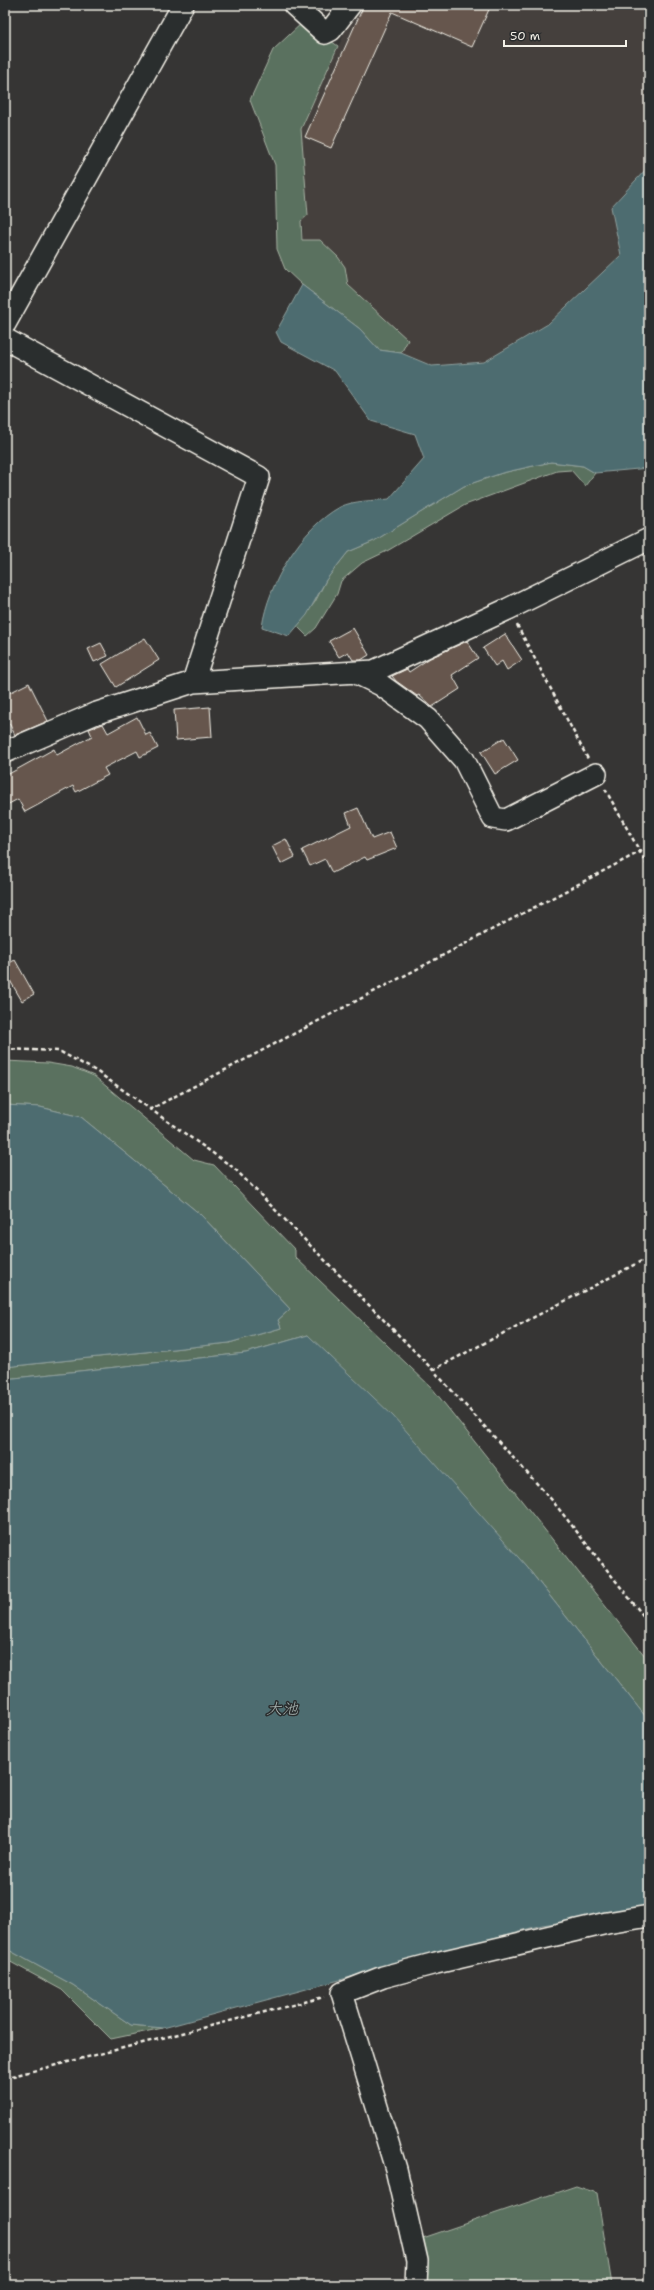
<svg xmlns="http://www.w3.org/2000/svg" width="654" height="2290" font-family="'Shantell Sans','Klee One',sans-serif">
	<style>
		.built { fill: #443f3c }
		.green { fill: #5a715e; stroke: #a7b1a3 }
		.water { fill: #4d6c6f; stroke: #90a19f }
		.building { fill: #66574d; stroke: #f4f1e8 }
		.lines { fill: none; stroke-linecap: round; stroke-linejoin: round }
		.minor-casing { stroke: #f4f1e8; stroke-width: 24 }
		.path { stroke: #f4f1e8; stroke-width: 2.5; stroke-dasharray: 4 3; stroke-linecap: butt }
		.minor { stroke: #2a2d2e; stroke-width: 21 }
		.labels { text-anchor: middle; stroke-width: 3; stroke-linejoin: round; paint-order: stroke }
		.water-label { font-size: 16px; font-style: italic; fill: #a9b5b2; stroke: #2a2d2e }
	</style>
	<rect width="100%" height="100%" fill="#363534"/>
	<filter id="ink" filterUnits="userSpaceOnUse"><feTurbulence type="fractalNoise" baseFrequency=".025" numOctaves="2"/><feDisplacementMap in="SourceGraphic" scale="8" xChannelSelector="R" yChannelSelector="G"/><feConvolveMatrix kernelMatrix="1 2 1 2 8 2 1 2 1" color-interpolation-filters="sRGB"/></filter>
	<g filter="url(#ink)">
		<path class="built" d="M 357,5 L 649,5 L 649,166 L 611,207 L 621,255 L 548,324 L 484,362 L 431,366 L 401,353 L 407,340 L 348,285 L 345,267 L 303,240 L 301,129 Z"/>
		<path class="green" d="M 303,22 L 338,46 L 301,129 L 308,215 L 301,221 L 302,240 L 320,240 L 338,257 L 345,267 L 348,285 L 408,340 L 401,353 L 379,350 L 360,329 L 302,285 L 285,269 L 277,249 L 275,165 L 250,100 L 273,50 Z
			M 551,462 L 583,466 L 595,473 L 585,486 L 571,470 L 557,471 L 465,505 L 387,551 L 362,563 L 341,581 L 337,594 L 316,628 L 307,636 L 297,626 L 315,602 L 326,580 L 348,552 L 374,541 L 464,486 L 502,473 Z
			M 5,1061 L 48,1063 L 72,1067 L 94,1076 L 194,1160 L 214,1165 L 295,1250 L 295,1257 L 432,1388 L 649,1661 L 649,1721 L 526,1566 L 308,1335 L 246,1353 L 5,1379 L 5,1367 L 229,1343 L 281,1328 L 278,1320 L 290,1309 L 201,1215 L 81,1117 L 40,1107 L 5,1105 Z
			M 5,1948 L 73,1985 L 131,2025 L 163,2028 L 111,2039 L 62,1990 L 5,1959 Z
			M 576,2186 L 597,2193 L 612,2285 L 424,2285 L 420,2239 Z"/>
		<path class="water" d="M 649,166 L 649,468 L 595,473 L 583,466 L 551,462 L 502,473 L 464,486 L 374,541 L 348,552 L 326,580 L 307,615 L 289,636 L 262,627 C 268,584 301,528 340,507 C 354,500 374,501 389,499 L 424,459 L 415,434 L 371,421 L 335,371 L 281,342 L 276,332 L 302,285 L 360,329 L 379,350 L 401,353 L 432,366 L 484,362 L 548,324 L 621,255 L 611,207 Z
			M 5,1105 L 40,1107 L 81,1117 L 201,1215 L 290,1309 L 278,1320 L 281,1328 L 229,1343 L 5,1367 Z
			M 308,1335 L 393,1416 L 526,1566 L 649,1721 L 649,1909 L 542,1925 L 163,2028 L 131,2025 L 73,1985 L 5,1948 L 5,1379 L 246,1353 Z"/>
		<path class="building" d="M 364,5 L 491,5 L 472,47 L 392,12 L 331,148 L 305,137 Z
			M 353,628 L 369,655 L 361,660 L 353,660 L 348,652 L 339,657 L 329,641 Z
			M 505,634 L 522,660 L 507,670 L 502,661 L 495,666 L 483,648 Z
			M 145,638 L 159,660 L 116,687 L 102,664 Z
			M 467,641 L 478,658 L 452,675 L 460,689 L 432,707 L 419,695 L 417,696 L 396,681 L 392,676 L 407,669 L 409,672 L 430,658 Z
			M 101,643 L 108,656 L 94,662 L 88,649 Z
			M 29,683 L 48,721 L 15,735 L 9,723 L 5,726 L 5,695 Z
			M 210,707 L 212,737 L 176,740 L 174,710 Z
			M 137,717 L 146,735 L 150,733 L 158,748 L 140,757 L 137,751 L 104,768 L 108,775 L 76,792 L 73,786 L 25,812 L 18,799 L 5,806 L 5,776 L 54,749 L 57,755 L 92,736 L 89,729 L 103,724 L 108,733 Z
			M 504,738 L 518,760 L 495,774 L 481,752 Z
			M 358,808 L 372,839 L 390,832 L 397,848 L 367,860 L 365,857 L 332,873 L 325,859 L 310,866 L 302,850 L 351,826 L 346,813 Z
			M 286,839 L 295,857 L 281,864 L 272,846 Z
			M 15,960 L 34,994 L 22,1001 L 5,972 L 5,965 Z"/>
		<g class="lines">
			<g class="minor-casing">
				<path id="minor" d="M 294,5 L 325,33 L 331,30 L 350,5
					M 5,324 L 183,5
					M 5,339 L 259,477 L 193,682
					M 356,673 L 381,685 L 428,719 L 464,760 L 493,818 L 506,820 L 596,774
					M 5,752 L 94,714 L 193,682 L 374,671 L 508,609 L 649,539
					M 416,2285 L 417,2261 L 396,2169 L 342,1993 L 383,1977 L 436,1963 L 607,1923 L 649,1916"/>
			</g>
			<path class="path" d="M 517,625 L 588,759
				M 605,789 L 649,868
				M 5,1049 L 59,1051 L 96,1071 L 234,1168 L 433,1370 L 551,1499 L 649,1623
				M 149,1110 L 649,847
				M 433,1370 L 649,1257
				M 5,2078 L 324,1997"/>
			<use href="#minor" class="minor"/>
		</g>
	</g>
	<g class="labels">
		<g class="water-label">
			<text x="282" y="1714">大池</text>
		</g>
	</g>
	<rect width="654" height="2290" fill="none" stroke="#2a2d2e" stroke-width="20"/>
	<rect x="10" y="10" width="634" height="2270" fill="none" stroke="#f4f1e8" stroke-width="1.5" filter="url(#ink)"/>
	<path d="M504 40v6h122v-6" fill="none" stroke="#f4f1e8" stroke-width="2"/>
	<text x="510" y="40" font-size="12" fill="#f4f1e8" stroke="#2a2d2e" stroke-width="3" paint-order="stroke">50 m</text>
</svg>
